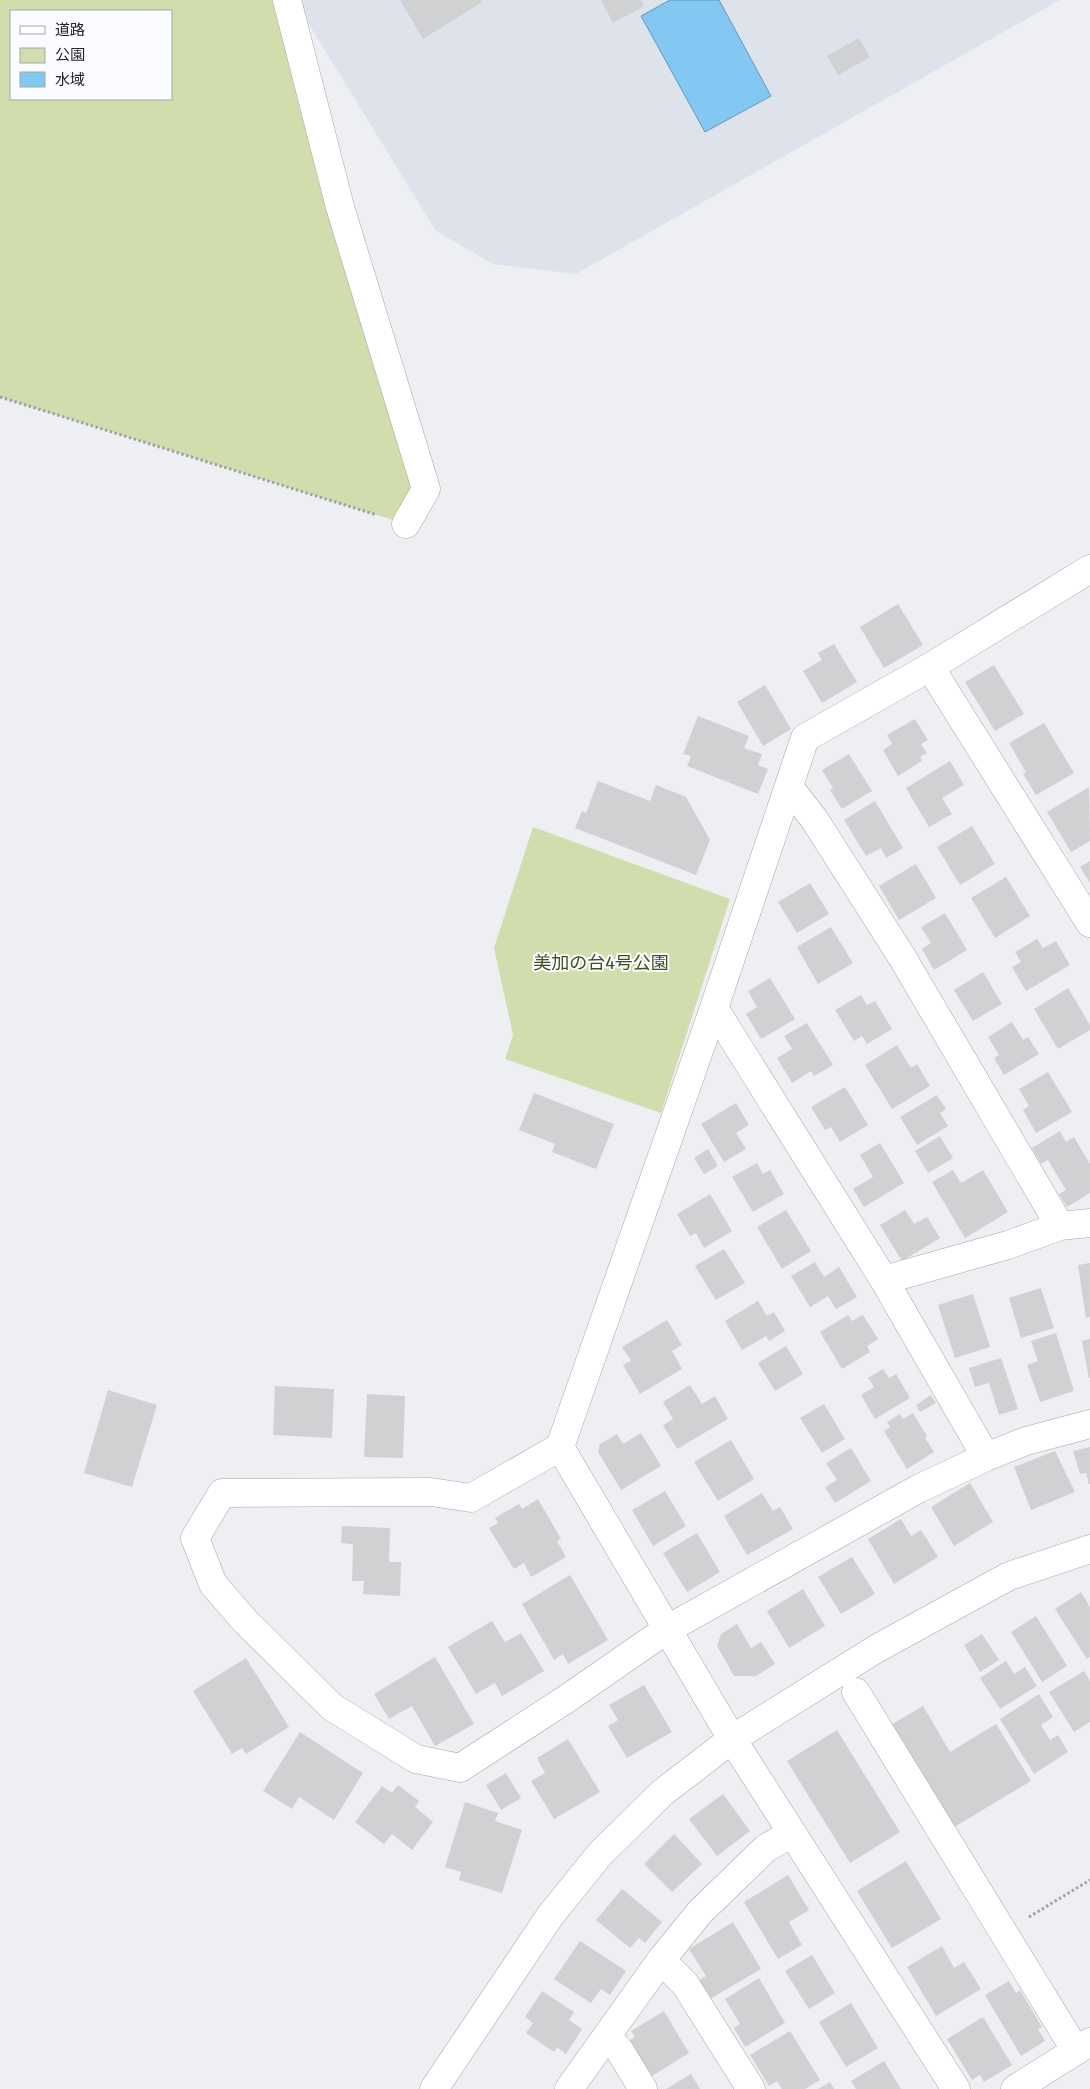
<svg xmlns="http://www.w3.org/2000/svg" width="1090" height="2089" font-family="'Fira Sans','Noto Sans JP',sans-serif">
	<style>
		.built { fill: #dee2eb }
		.green { fill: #d2ddad; fill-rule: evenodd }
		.water { fill: #83c8f3; stroke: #6797b6 }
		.building { fill: #d0d1d3 }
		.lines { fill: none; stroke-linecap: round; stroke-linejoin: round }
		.minor-casing { stroke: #a5a6a8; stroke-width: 29 }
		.path { stroke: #a1a1a4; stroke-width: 3; stroke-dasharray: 2.5 2.5; stroke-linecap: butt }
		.minor { stroke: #fff; stroke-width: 28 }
		.labels { text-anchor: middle; stroke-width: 4; stroke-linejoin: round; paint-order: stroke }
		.park-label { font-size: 18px; fill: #454f1d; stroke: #fbfcff }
	</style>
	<rect width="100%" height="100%" fill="#eeeff2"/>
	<path class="built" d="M 294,0 L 1060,0 L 576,274 L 493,264 L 436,231 Z"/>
	<path class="green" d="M 0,0 L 287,0 L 426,489 L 406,524 L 0,397 ZM 11,11 L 171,11 L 171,99 L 11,99 Z
		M 533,827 L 730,899 L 661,1113 L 505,1059 L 513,1035 L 494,948 Z"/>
	<path class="water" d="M 670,0 L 719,0 L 771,96 L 705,132 L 641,16 Z"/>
	<path class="building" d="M 400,0 L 481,0 L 482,2 L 423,39 Z
		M 601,0 L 641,0 L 644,6 L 613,23 Z
		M 859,38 L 870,57 L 838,75 L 827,56 Z
		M 898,604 L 923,645 L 884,668 L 860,627 Z
		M 834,644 L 857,682 L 822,703 L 803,671 L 822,660 L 818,653 Z
		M 994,665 L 1024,714 L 995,731 L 965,682 Z
		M 765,685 L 791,729 L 763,746 L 737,702 Z
		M 698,716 L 749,736 L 744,748 L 762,754 L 758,765 L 768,769 L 758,794 L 687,766 L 691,756 L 683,754 Z
		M 915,719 L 928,740 L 921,744 L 927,753 L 920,757 L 922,761 L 898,776 L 883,750 L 892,744 L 887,735 Z
		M 1044,723 L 1074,773 L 1036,795 L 1023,774 L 1026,772 L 1009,743 Z
		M 849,754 L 872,791 L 842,809 L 830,790 L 833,788 L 822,770 Z
		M 950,761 L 964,785 L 942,798 L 952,814 L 929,827 L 906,788 Z
		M 598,781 L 650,801 L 656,785 L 686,797 L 710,840 L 696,875 L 575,828 L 582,811 L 586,813 Z
		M 1089,787 L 1090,841 L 1071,852 L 1047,812 Z
		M 875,801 L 903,848 L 886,858 L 881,848 L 866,856 L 844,820 Z
		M 972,826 L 995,864 L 960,885 L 937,847 Z
		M 1090,861 L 1090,883 L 1080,867 Z
		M 916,864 L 936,898 L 899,920 L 879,886 Z
		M 1006,877 L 1030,916 L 995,938 L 971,898 Z
		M 810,883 L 829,914 L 797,933 L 778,902 Z
		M 945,913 L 967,950 L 934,970 L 922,949 L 931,943 L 921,927 Z
		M 831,927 L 853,963 L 818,984 L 797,947 Z
		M 1037,939 L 1043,948 L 1056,941 L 1070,965 L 1026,991 L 1012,967 L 1021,962 L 1015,952 Z
		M 983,972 L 1002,1004 L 973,1021 L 954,990 Z
		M 770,978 L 795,1019 L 761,1039 L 746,1014 L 757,1007 L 748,991 Z
		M 1068,988 L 1090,1025 L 1090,1030 L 1058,1049 L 1034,1009 Z
		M 861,995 L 867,1005 L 875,1001 L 892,1029 L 867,1044 L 862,1036 L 854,1041 L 835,1010 Z
		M 1012,1022 L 1023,1040 L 1028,1037 L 1039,1054 L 1004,1075 L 994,1058 L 999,1055 L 988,1037 Z
		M 807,1023 L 833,1065 L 814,1076 L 811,1071 L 792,1083 L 777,1058 L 792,1049 L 784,1036 Z
		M 897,1045 L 911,1068 L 917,1064 L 930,1086 L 892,1109 L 865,1065 Z
		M 1048,1072 L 1072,1112 L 1036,1133 L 1023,1110 L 1029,1106 L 1019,1089 Z
		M 845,1087 L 868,1125 L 840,1142 L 831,1127 L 825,1130 L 811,1107 Z
		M 534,1093 L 614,1124 L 596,1169 L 552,1152 L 555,1144 L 519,1130 Z
		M 937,1095 L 946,1109 L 940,1113 L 948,1126 L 917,1145 L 900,1117 Z
		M 736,1103 L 749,1125 L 736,1133 L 746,1149 L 724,1162 L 701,1124 Z
		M 1060,1131 L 1066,1142 L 1074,1137 L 1090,1164 L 1090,1193 L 1067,1207 L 1059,1194 L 1066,1190 L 1048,1160 L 1041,1164 L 1032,1148 Z
		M 940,1136 L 953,1158 L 928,1173 L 915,1151 Z
		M 880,1143 L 904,1183 L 864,1207 L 853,1189 L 873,1177 L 860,1155 Z
		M 708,1149 L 718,1166 L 704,1174 L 694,1158 Z
		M 757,1163 L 763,1174 L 770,1170 L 784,1194 L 753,1212 L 732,1177 Z
		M 953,1170 L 961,1183 L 983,1170 L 1008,1212 L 965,1238 L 932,1182 Z
		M 710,1194 L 732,1231 L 704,1248 L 696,1233 L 690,1236 L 677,1214 Z
		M 786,1210 L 811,1251 L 782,1269 L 757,1227 Z
		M 905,1210 L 914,1224 L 927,1217 L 940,1238 L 902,1261 L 880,1225 Z
		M 724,1249 L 745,1283 L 716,1300 L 695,1266 Z
		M 815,1262 L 824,1277 L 839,1267 L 857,1297 L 836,1309 L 828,1296 L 810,1307 L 791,1276 Z
		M 1090,1263 L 1090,1317 L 1086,1318 L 1078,1265 Z
		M 1041,1288 L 1054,1328 L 1021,1338 L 1009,1298 Z
		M 973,1294 L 990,1347 L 955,1358 L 938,1305 Z
		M 758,1301 L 767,1316 L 774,1312 L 785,1331 L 769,1341 L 766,1336 L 742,1350 L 725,1321 Z
		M 848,1315 L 852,1321 L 863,1315 L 878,1339 L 867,1346 L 870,1352 L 842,1369 L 820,1332 Z
		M 667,1320 L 682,1345 L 672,1351 L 682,1369 L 640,1394 L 623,1365 L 631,1361 L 622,1347 Z
		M 1056,1333 L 1074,1391 L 1040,1402 L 1027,1365 L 1038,1361 L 1031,1341 Z
		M 1090,1339 L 1090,1378 L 1089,1378 L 1082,1341 Z
		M 786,1346 L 803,1374 L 775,1391 L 758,1363 Z
		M 1001,1358 L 1018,1409 L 999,1415 L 989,1383 L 975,1387 L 969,1368 Z
		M 883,1369 L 889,1378 L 896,1374 L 910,1398 L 875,1419 L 861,1395 L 874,1387 L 868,1378 Z
		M 690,1385 L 702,1404 L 715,1396 L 728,1419 L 677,1449 L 663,1425 L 673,1419 L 663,1402 Z
		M 275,1386 L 334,1389 L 332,1438 L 273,1435 Z
		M 108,1390 L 157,1405 L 132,1487 L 84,1473 Z
		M 367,1394 L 405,1396 L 403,1458 L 364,1457 Z
		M 931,1395 L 936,1403 L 920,1412 L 916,1405 Z
		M 824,1404 L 845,1439 L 822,1453 L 800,1418 Z
		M 913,1413 L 927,1436 L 925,1438 L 934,1452 L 907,1469 L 884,1431 L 890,1427 L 887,1422 L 900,1414 L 903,1419 Z
		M 641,1433 L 661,1466 L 621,1490 L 598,1452 L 600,1444 L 617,1434 L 623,1444 Z
		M 731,1440 L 754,1479 L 718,1501 L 694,1462 Z
		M 1090,1447 L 1090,1484 L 1089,1484 L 1086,1473 L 1080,1474 L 1073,1451 Z
		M 851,1448 L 871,1481 L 835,1503 L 825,1487 L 837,1480 L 826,1463 Z
		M 1055,1451 L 1075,1492 L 1031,1510 L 1014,1467 Z
		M 970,1483 L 993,1522 L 954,1546 L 931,1507 Z
		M 665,1491 L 686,1526 L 653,1546 L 632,1510 Z
		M 762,1493 L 773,1511 L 780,1507 L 793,1529 L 747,1555 L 724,1516 Z
		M 538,1499 L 561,1539 L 557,1541 L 566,1557 L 531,1577 L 524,1563 L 514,1569 L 489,1528 L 498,1523 L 495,1518 L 519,1504 L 522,1509 Z
		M 901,1519 L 911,1536 L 921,1530 L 938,1557 L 894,1584 L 868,1539 Z
		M 342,1526 L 390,1528 L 389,1562 L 401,1562 L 400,1596 L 363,1594 L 364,1581 L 352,1581 L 353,1544 L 341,1543 Z
		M 697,1533 L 720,1572 L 687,1592 L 663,1553 Z
		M 852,1557 L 875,1594 L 841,1614 L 818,1577 Z
		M 570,1575 L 608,1640 L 568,1664 L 563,1654 L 554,1660 L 522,1604 Z
		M 803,1589 L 825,1626 L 789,1648 L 767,1611 Z
		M 1081,1592 L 1090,1607 L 1090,1657 L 1087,1659 L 1055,1609 Z
		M 1036,1616 L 1067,1666 L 1042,1682 L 1011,1632 Z
		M 492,1621 L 505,1642 L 521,1633 L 544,1671 L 502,1696 L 495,1683 L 476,1694 L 448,1647 Z
		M 737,1624 L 751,1648 L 761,1642 L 775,1664 L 756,1676 L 734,1676 L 717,1646 L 721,1634 Z
		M 982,1634 L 999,1660 L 980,1672 L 964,1645 Z
		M 435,1657 L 474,1724 L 435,1746 L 412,1706 L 389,1719 L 374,1694 Z
		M 246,1658 L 289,1727 L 246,1754 L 242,1748 L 232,1754 L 193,1691 Z
		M 1006,1661 L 1014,1674 L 1025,1667 L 1037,1686 L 1000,1709 L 980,1678 Z
		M 1084,1671 L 1090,1681 L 1090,1722 L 1074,1732 L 1049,1692 Z
		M 644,1685 L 672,1732 L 627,1758 L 608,1726 L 618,1720 L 609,1705 Z
		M 1039,1694 L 1053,1717 L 1041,1725 L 1050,1740 L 1058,1735 L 1068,1752 L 1034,1774 L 1000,1719 Z
		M 923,1706 L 950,1752 L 996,1724 L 1031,1781 L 951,1829 L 889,1726 Z
		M 837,1730 L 900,1832 L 850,1863 L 787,1761 Z
		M 300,1732 L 363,1773 L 334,1820 L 299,1797 L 292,1809 L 263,1791 Z
		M 568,1739 L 600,1792 L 554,1819 L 531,1781 L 545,1773 L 537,1758 Z
		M 506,1773 L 521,1798 L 501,1810 L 486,1785 Z
		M 398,1785 L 419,1801 L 415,1807 L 433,1822 L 412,1850 L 392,1834 L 384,1844 L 355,1822 L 382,1786 L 392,1793 Z
		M 723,1794 L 750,1831 L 717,1856 L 689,1819 Z
		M 465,1802 L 498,1813 L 495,1821 L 522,1830 L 502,1893 L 459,1880 L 461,1872 L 445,1867 Z
		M 674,1834 L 702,1864 L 672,1892 L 644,1864 Z
		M 906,1861 L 941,1919 L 892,1948 L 857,1891 Z
		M 788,1875 L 809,1910 L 789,1922 L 802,1945 L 778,1959 L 744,1902 Z
		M 622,1889 L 662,1922 L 645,1943 L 639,1938 L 630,1948 L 596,1920 Z
		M 733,1922 L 761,1969 L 710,1999 L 698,1981 L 706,1976 L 689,1949 Z
		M 580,1941 L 626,1971 L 610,1995 L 601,1989 L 591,2003 L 554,1979 Z
		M 942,1946 L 954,1968 L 964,1962 L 981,1989 L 936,2016 L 907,1967 Z
		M 812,1955 L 835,1993 L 809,2009 L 785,1971 Z
		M 759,1978 L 785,2023 L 745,2047 L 734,2028 L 740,2024 L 725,1999 Z
		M 1009,1981 L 1016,1993 L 1020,1990 L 1042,2027 L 1038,2029 L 1045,2041 L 1021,2056 L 985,1995 Z
		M 542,1991 L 574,2012 L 569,2020 L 582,2029 L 566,2054 L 557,2047 L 554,2052 L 526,2033 L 533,2023 L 525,2017 Z
		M 851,2003 L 878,2048 L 846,2067 L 819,2022 Z
		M 664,2011 L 689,2053 L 649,2078 L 627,2042 L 635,2037 L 631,2031 Z
		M 983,2017 L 1012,2065 L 984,2082 L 980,2075 L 972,2080 L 947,2039 Z
		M 790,2031 L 820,2080 L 805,2089 L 782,2089 L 777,2081 L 769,2086 L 750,2055 Z
		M 884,2061 L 901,2089 L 856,2089 L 851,2081 Z
		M 691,2074 L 700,2089 L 666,2089 Z
		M 830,2082 L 834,2089 L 818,2089 Z"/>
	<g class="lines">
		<g class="minor-casing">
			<path id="minor" d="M 287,0 L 340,207 L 426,489 L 406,524
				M 1090,569 L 930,667 L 805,738 L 714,1008 L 560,1447 L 471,1498 L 431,1492 L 222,1493 L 195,1538 L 213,1584 L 245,1621 L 332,1707 L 416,1759 L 460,1768 L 565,1700 L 666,1630 L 918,1489 L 986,1457 L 1026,1441 L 1090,1424
				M 930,667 L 1090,923
				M 789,787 L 814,819 L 902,957 L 1060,1226
				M 714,1008 L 884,1280 L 986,1457
				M 884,1280 L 1008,1245 L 1060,1226 L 1090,1223
				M 560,1447 L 732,1739 L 956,2089
				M 856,1692 L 1076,2051
				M 661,1960 L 685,1984 L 751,2089
				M 607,2036 L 620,2051 L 643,2089
				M 434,2089 L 550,1916 L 600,1854 L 662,1793 L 732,1739 L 876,1649 L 1009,1576 L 1090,1549
				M 569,2089 L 661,1960 L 700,1912 L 766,1848 L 792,1833
				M 1015,2089 L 1090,2042"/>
		</g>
		<path class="path" d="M 0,397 L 377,515
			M 1029,1917 L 1090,1880"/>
		<use href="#minor" class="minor"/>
	</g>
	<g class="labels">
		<g class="park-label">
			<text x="601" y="969">美加の台4号公園</text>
		</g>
	</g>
	<rect x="10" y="10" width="162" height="90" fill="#fbfcff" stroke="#a5a6a8"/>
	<rect x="20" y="26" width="25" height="8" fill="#ffffff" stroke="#a5a6a8"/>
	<text x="55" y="35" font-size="15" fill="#252526">道路</text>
	<rect x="20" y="48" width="25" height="15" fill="#d2ddad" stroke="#a5a6a8"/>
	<text x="55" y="60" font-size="15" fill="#252526">公園</text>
	<rect x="20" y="72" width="25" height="15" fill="#83c8f3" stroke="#a5a6a8"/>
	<text x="55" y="85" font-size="15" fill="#252526">水域</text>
</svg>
